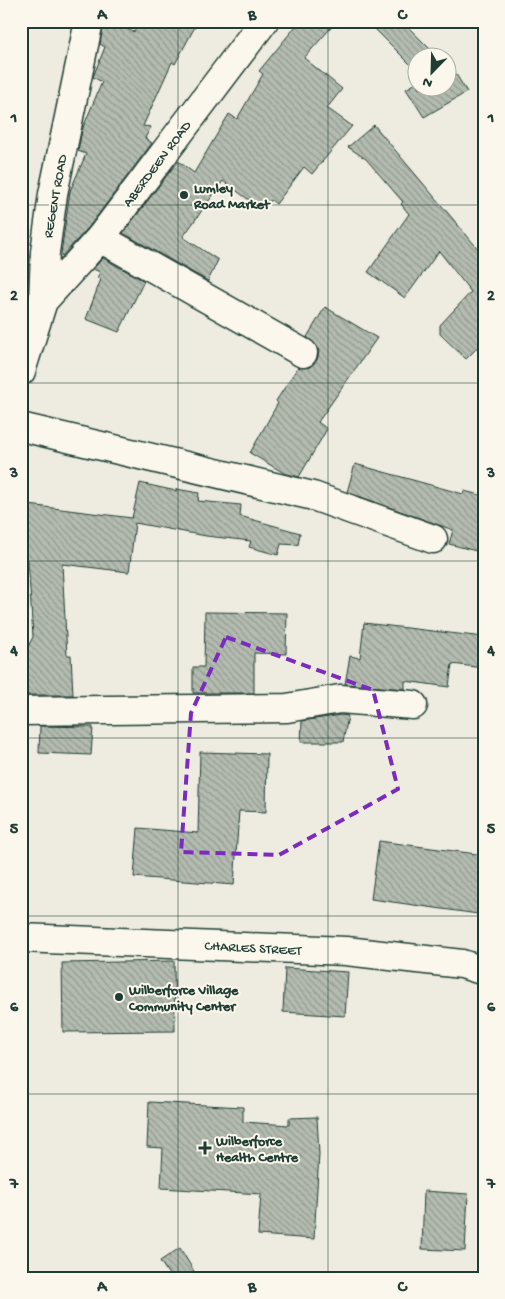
<svg xmlns="http://www.w3.org/2000/svg" width="505" height="1299" font-family="'Gochi Hand',sans-serif">
	<style>
		.building { fill: url(#building-back-hatch); stroke: #1f3d34 }
		.lines { fill: none; stroke-linecap: round; stroke-linejoin: round }
		.minor-casing { stroke: #1f3d34; stroke-width: 31 }
		.tertiary-casing { stroke: #1f3d34; stroke-width: 31 }
		.minor { stroke: #fbf7ec; stroke-width: 28 }
		.tertiary { stroke: #fbf7ec; stroke-width: 28 }
		.marked { fill: none; stroke: #7b2cbf; stroke-width: 4; stroke-dasharray: 10 6; stroke-linejoin: round }
		.grid { fill: none; stroke: #1f3d34; stroke-width: 1; stroke-opacity: 0.55 }
		.poi-dot { fill: #1f3d34; stroke: #fbf7ec; stroke-width: 2 }
		.labels { text-anchor: middle; stroke-width: 4; stroke-linejoin: round; paint-order: stroke }
		.street-label { font-size: 14px; fill: #1f3d34; stroke: #fbf7ec }
		.poi-label { font-size: 14px; font-weight: bold; fill: #1f3d34; stroke: #fbf7ec; text-anchor: start }
		.neatline { fill: none; stroke: #1f3d34; stroke-width: 2 }
		.grid-label { font-size: 16px; text-anchor: middle; font-weight: bold; fill: #1f3d34 }
	</style>
	<defs>
		<pattern id="building-back-hatch" width="6" height="6" patternUnits="userSpaceOnUse" patternTransform="scale(1.25)"><rect width="6" height="6" fill="#b4bbb0"/><path d="M-1 5l2 2M0 0l6 6M5-1l2 2" fill="none" stroke="#929990"/></pattern>
	</defs>
	<rect width="100%" height="100%" fill="#eeece1"/>
	<filter id="ink" filterUnits="userSpaceOnUse"><feTurbulence type="fractalNoise" baseFrequency=".02" numOctaves="2"/><feDisplacementMap in="SourceGraphic" scale="10" xChannelSelector="R" yChannelSelector="G"/><feConvolveMatrix kernelMatrix="1 2 1 2 8 2 1 2 1" color-interpolation-filters="sRGB"/></filter>
	<g filter="url(#ink)">
		<path class="building" d="M 104,21 L 109,21 L 134,32 L 140,21 L 198,21 L 175,64 L 172,62 L 143,126 L 151,127 L 145,138 L 152,143 L 88,228 L 62,256 L 61,253 L 70,191 L 86,154 L 78,151 L 82,130 L 102,82 L 93,77 L 105,47 L 100,44 Z
			M 300,21 L 337,21 L 304,58 L 342,89 L 327,108 L 352,126 L 312,174 L 304,167 L 276,204 L 271,200 L 263,210 L 223,181 L 183,237 L 218,260 L 208,281 L 123,233 L 178,161 L 194,173 L 229,114 L 237,119 L 263,74 L 259,71 Z
			M 367,21 L 402,21 L 439,58 L 418,58 L 418,72 Z
			M 449,63 L 467,92 L 424,117 L 406,89 L 418,82 L 418,88 L 448,88 Z
			M 374,125 L 484,256 L 484,341 L 466,359 L 440,334 L 440,325 L 471,292 L 439,251 L 405,298 L 368,272 L 409,214 L 401,204 L 403,202 L 366,159 L 348,147 Z
			M 103,258 L 144,281 L 119,332 L 86,319 L 101,279 L 97,278 L 100,272 L 93,269 Z
			M 325,307 L 377,338 L 318,422 L 327,429 L 299,477 L 284,473 L 250,453 L 278,403 L 276,401 L 298,367 L 310,367 L 317,360 L 319,352 L 317,346 L 307,337 Z
			M 355,464 L 463,494 L 464,491 L 484,496 L 484,553 L 449,544 L 453,530 L 347,492 Z
			M 140,483 L 176,491 L 176,489 L 199,493 L 198,501 L 241,505 L 240,516 L 300,533 L 298,545 L 281,544 L 278,555 L 249,547 L 251,541 L 206,536 L 135,523 L 129,572 L 62,564 L 67,655 L 71,655 L 73,695 L 27,695 L 25,652 L 33,637 L 28,560 L 21,559 L 21,504 L 132,518 Z
			M 205,612 L 287,613 L 286,654 L 254,653 L 254,693 L 193,693 L 193,667 L 204,667 Z
			M 364,623 L 484,637 L 484,668 L 452,664 L 449,687 L 405,681 L 405,689 L 345,684 L 350,656 L 360,658 Z
			M 341,715 L 348,716 L 343,742 L 301,742 L 302,721 Z
			M 40,726 L 93,727 L 91,755 L 39,753 Z
			M 200,752 L 267,754 L 266,812 L 239,811 L 234,885 L 134,877 L 138,828 L 198,833 Z
			M 379,841 L 484,855 L 478,914 L 371,899 Z
			M 174,961 L 175,1031 L 63,1032 L 62,963 Z
			M 285,968 L 348,972 L 345,1016 L 283,1012 Z
			M 149,1102 L 243,1107 L 243,1122 L 289,1125 L 289,1118 L 317,1117 L 319,1154 L 314,1239 L 258,1235 L 261,1194 L 161,1188 L 163,1148 L 147,1147 Z
			M 424,1191 L 468,1194 L 465,1251 L 422,1249 Z
			M 180,1248 L 198,1278 L 171,1278 L 160,1261 Z"/>
		<g class="lines">
			<g class="minor-casing">
				<path id="minor" d="M 100,238 L 303,353
					M 21,427 L 313,496 L 433,539
					M 21,711 L 287,708 L 340,699 L 413,705
					M 21,938 L 346,951 L 462,964 L 484,971"/>
			</g>
			<g class="tertiary-casing">
				<path id="tertiary" d="M 43,301 L 100,238 L 264,21
					M 21,371 L 43,301 L 45,252 L 53,194 L 89,21"/>
			</g>
			<use href="#minor" class="minor"/>
			<use href="#tertiary" class="tertiary"/>
		</g>
	</g>
	<path class="marked" d="M 226,637 L 373,690 L 398,789 L 279,855 L 181,852 L 191,713 Z"/>
	<path class="grid" d="M 178,21 L 178,1278M 328,21 L 328,1278M 21,205 L 484,205M 21,383 L 484,383M 21,561 L 484,561M 21,738 L 484,738M 21,916 L 484,916M 21,1094 L 484,1094"/>
	<g class="poi-dot">
		<circle cx="184" cy="195" r="5"/>
		<circle cx="119" cy="997" r="5"/>
		<path d="M202.5 1140.5h5v5h5v5h-5v5h-5v-5h-5v-5h5z"/>
	</g>
	<g class="labels">
		<g class="street-label">
			<text transform="translate(156 163) rotate(-53)" y="5">ABERDEEN ROAD</text>
			<text transform="translate(54 196) rotate(-80)" y="5">REGENT ROAD</text>
			<text transform="translate(253 947) rotate(3)" y="5">CHARLES STREET</text>
		</g>
		<g class="poi-label">
			<text x="194" y="192">Lumley<tspan x="194" dy="16">Road Market</tspan></text>
			<text x="129" y="994">Wilberforce Village<tspan x="129" dy="16">Community Center</tspan></text>
			<text x="216" y="1145">Wilberforce<tspan x="216" dy="16">Health Centre</tspan></text>
		</g>
	</g>
	<rect width="505" height="1299" fill="none" stroke="#fbf7ec" stroke-width="55"/>
	<g transform="translate(432 72) rotate(203)"><circle r="24" fill="#fbf7ec" stroke="#a3ada2"/>
	<path d="M0-4L9 19L0 12L-9 19Z" fill="#1f3d34"/>
	<text y="-8" font-size="14" font-weight="bold" text-anchor="middle" fill="#1f3d34">N</text>
	</g>
	<rect x="28" y="28" width="450" height="1244" class="neatline"/>
	<g class="grid-label">
		<text x="102" y="19">A</text>
		<text x="252" y="19">B</text>
		<text x="402" y="19">C</text>
		<text x="14" y="122">1</text>
		<text x="491" y="122">1</text>
		<text x="14" y="300">2</text>
		<text x="491" y="300">2</text>
		<text x="14" y="477">3</text>
		<text x="491" y="477">3</text>
		<text x="14" y="655">4</text>
		<text x="491" y="655">4</text>
		<text x="14" y="833">5</text>
		<text x="491" y="833">5</text>
		<text x="14" y="1011">6</text>
		<text x="491" y="1011">6</text>
		<text x="14" y="1188">7</text>
		<text x="491" y="1188">7</text>
		<text x="102" y="1291">A</text>
		<text x="252" y="1291">B</text>
		<text x="402" y="1291">C</text>
	</g>
</svg>
